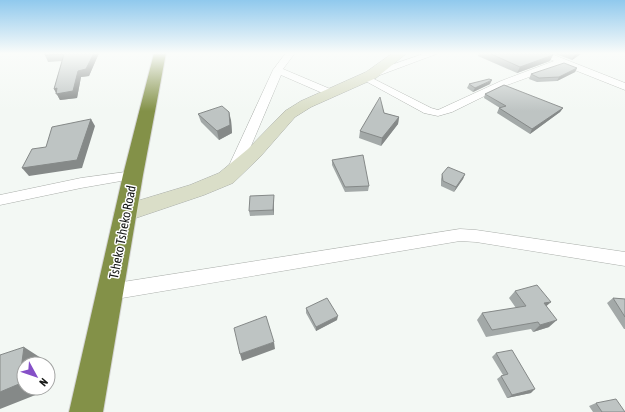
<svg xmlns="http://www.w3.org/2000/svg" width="625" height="412" font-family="'Asap Condensed',sans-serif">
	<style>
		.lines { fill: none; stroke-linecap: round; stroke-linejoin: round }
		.street-casing { stroke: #aaaeaa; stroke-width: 1 }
		.secondary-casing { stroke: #aaaeaa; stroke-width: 1 }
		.highway-casing { stroke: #d5d5d5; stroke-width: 2 }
		.street { fill: #fff; fill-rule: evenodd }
		.secondary { fill: #dadec8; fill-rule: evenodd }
		.highway { fill: #839148; fill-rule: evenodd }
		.wall { fill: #a3a9a8 }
		.shaded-wall { fill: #858988 }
		.building { fill: #bec4c3; stroke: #858988 }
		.labels { text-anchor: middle; stroke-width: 3; stroke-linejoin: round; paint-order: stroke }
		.street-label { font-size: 13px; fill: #161816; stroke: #fff }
	</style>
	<rect width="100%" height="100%" fill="#f3f8f4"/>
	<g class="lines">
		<g class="street-casing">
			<path id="street" d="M 286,53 L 295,53 L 283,69 L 335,91 L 336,93 L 331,96 L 327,95 L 281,75 L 240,172 L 238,175 L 233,176 L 228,175 L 226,172 L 273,70 Z
				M 426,53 L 439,53 L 372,78 L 431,108 L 438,110 L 501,81 L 554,61 L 537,53 L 549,53 L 625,83 L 625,90 L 562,65 L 507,85 L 452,112 L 438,116 L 424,113 L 360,78 L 362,76 L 367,76 L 368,73 Z
				M 133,171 L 138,172 L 140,175 L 138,178 L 81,188 L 0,205 L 0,195 L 81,178 Z
				M 460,229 L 476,230 L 625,252 L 625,266 L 476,242 L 460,241 L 110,300 L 103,298 L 101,292 L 103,286 L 110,284 Z"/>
		</g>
		<g class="secondary-casing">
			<path id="secondary" d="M 393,53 L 407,53 L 376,78 L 311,107 L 295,117 L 260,157 L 233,183 L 204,195 L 133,219 L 125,221 L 117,219 L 114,213 L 117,207 L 190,185 L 219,173 L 248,149 L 285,111 L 301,101 L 366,72 Z"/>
		</g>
		<g class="highway-casing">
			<path id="highway" d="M 154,53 L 166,53 L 143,175 L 103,412 L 69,412 L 123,175 Z"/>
		</g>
		<use href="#street" class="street"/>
		<use href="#secondary" class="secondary"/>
		<use href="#highway" class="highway"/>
	</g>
	<path class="wall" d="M 45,53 L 99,53 L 89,76 L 81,77 L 77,98 L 60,100 L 54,89 L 62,61 L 48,62 L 45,55 Z
		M 479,53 L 550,53 L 550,61 L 517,73 L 478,56 Z
		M 553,53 L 582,53 L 572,60 Z
		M 577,68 L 575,72 L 557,81 L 537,82 L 529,79 L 531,74 Z
		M 469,84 L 490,84 L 473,92 L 467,88 Z
		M 485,94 L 563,108 L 560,112 L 530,134 L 497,113 L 499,108 L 500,108 L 484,98 Z
		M 384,113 L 399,117 L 398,124 L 381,146 L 359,138 L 360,131 Z
		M 198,114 L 231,120 L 232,133 L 219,140 L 201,122 Z
		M 332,160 L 369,186 L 368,191 L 345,192 L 332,165 Z
		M 442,174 L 465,174 L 463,179 L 454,192 L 441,186 L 441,179 Z
		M 274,200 L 274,215 L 250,216 L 249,211 Z
		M 515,291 L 551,302 L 546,306 L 549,327 L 533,332 L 531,329 L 486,337 L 477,320 L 482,313 L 516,308 L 509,298 Z
		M 613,298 L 625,299 L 625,329 L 624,329 L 607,303 Z
		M 306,308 L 337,320 L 316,331 L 306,313 Z
		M 496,353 L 531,393 L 507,398 L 497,379 L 501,376 L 503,375 L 492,357 Z
		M 596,403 L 625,412 L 593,412 L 589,406 Z"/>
	<path class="shaded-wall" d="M 94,53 L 99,53 L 89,76 L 81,77 L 77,98 L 60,100 L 54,89 L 57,88 L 78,71 Z
		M 577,53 L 582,53 L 572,60 L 575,54 Z
		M 553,55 L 550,61 L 517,73 L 520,67 Z
		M 577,68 L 575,72 L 557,81 L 559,77 Z
		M 492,80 L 490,84 L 473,92 L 475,88 Z
		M 563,108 L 560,112 L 530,134 L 532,129 Z
		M 229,112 L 231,120 L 232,133 L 219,140 L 217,131 Z
		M 399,117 L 398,124 L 381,146 L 382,138 Z
		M 91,119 L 95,126 L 82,168 L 29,176 L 22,168 Z
		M 465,174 L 463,179 L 454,192 L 456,187 Z
		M 274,195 L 274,215 L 273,210 Z
		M 551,302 L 543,309 L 544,303 Z
		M 338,316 L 337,320 L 316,331 L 316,327 Z
		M 557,320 L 549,327 L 533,332 L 540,325 Z
		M 274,342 L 275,349 L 242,361 L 240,354 Z
		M 24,347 L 41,358 L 41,364 L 24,364 L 24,388 L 38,388 L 38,394 L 0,409 L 0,392 Z
		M 535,389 L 531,393 L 507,398 L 512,395 Z"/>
	<path class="building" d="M 45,53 L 94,53 L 86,69 L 78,71 L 73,91 L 56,94 L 57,88 L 54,89 L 64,54 L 45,55 Z
		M 489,53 L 550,53 L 553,55 L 520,67 Z
		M 564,63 L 577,68 L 559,77 L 539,78 L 531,74 Z
		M 489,79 L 492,80 L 475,88 L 469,84 Z
		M 504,85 L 563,108 L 532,129 L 499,108 L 506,106 L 485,94 Z
		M 380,97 L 384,113 L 399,117 L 382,138 L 360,131 Z
		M 222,106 L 229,112 L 230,125 L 217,131 L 198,114 Z
		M 91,119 L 77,160 L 22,168 L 32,149 L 46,147 L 52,127 Z
		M 363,155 L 369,186 L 345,187 L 332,160 Z
		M 448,167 L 465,174 L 456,187 L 443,181 L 442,174 Z
		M 274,195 L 273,210 L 249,211 L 250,196 Z
		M 537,285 L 551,302 L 544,303 L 557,320 L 540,325 L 538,322 L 492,330 L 482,313 L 526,306 L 515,291 Z
		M 327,298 L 338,316 L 316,327 L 306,308 Z
		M 613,298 L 625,299 L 625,317 Z
		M 266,316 L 274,342 L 240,354 L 234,328 Z
		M 24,347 L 19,384 L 0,392 L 0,355 Z
		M 512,350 L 535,389 L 512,395 L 501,376 L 508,374 L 496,353 Z
		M 616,399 L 625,412 L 602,412 L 596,403 Z"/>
	<linearGradient id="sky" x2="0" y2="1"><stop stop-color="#90c9ed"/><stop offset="0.48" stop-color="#fafcfa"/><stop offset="1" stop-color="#fafcfa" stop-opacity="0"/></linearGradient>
	<rect width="625" height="111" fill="url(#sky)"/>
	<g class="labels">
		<g class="street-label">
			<text transform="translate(122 232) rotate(-79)" y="5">Tsheko Tsheko Road</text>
		</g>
	</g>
	<g transform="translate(36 376) rotate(130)"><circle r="19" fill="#ffffff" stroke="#a2a3a2"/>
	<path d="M0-3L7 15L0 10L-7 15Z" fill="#854fc7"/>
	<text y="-6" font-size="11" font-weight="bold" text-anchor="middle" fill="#161816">N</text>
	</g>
</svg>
